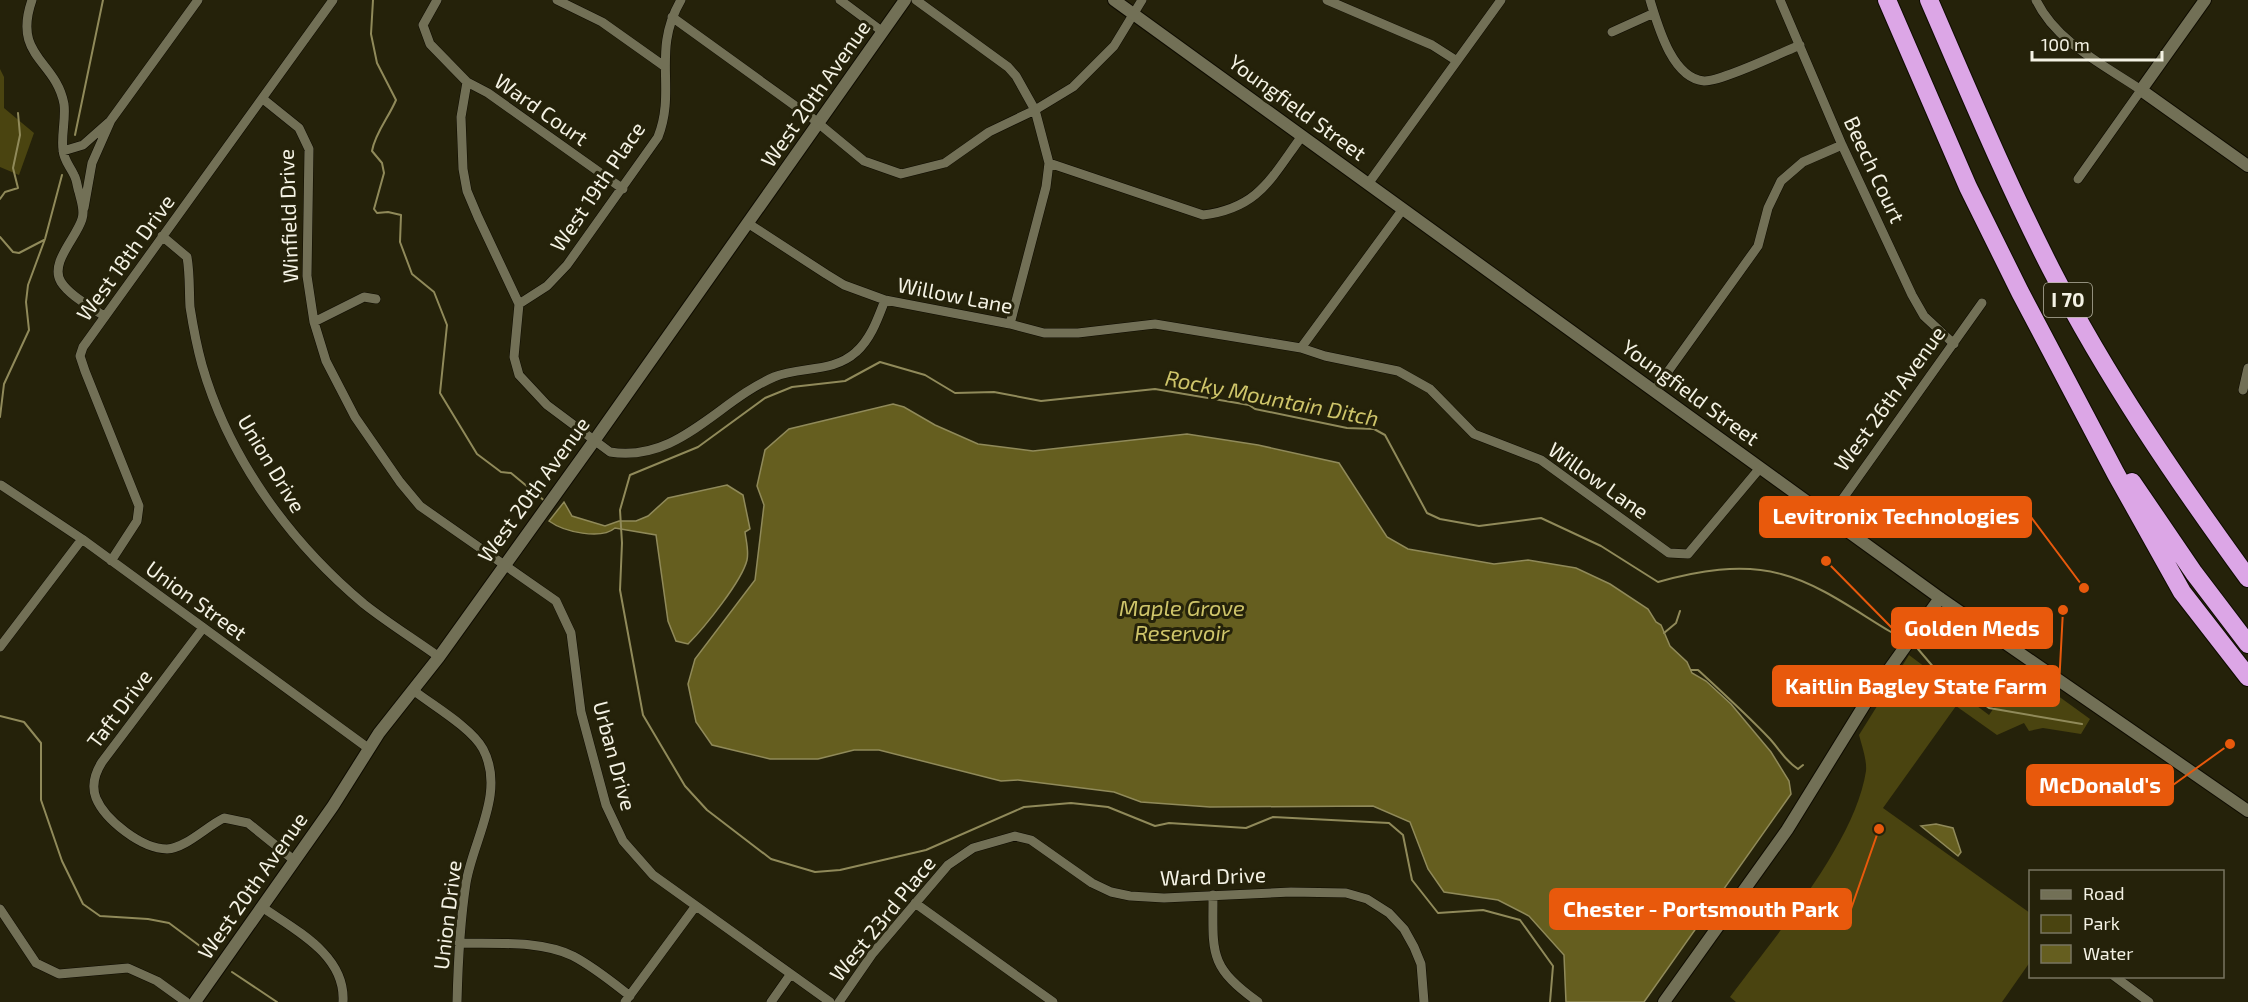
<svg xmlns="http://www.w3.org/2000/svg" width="2248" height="1002" font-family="'Exo 2',sans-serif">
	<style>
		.green { fill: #4a4410 }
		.water { fill: #655e1f; stroke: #908a5a; stroke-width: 1.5 }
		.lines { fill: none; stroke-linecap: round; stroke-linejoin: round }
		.stream { stroke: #908a5a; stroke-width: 2 }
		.minor-casing { stroke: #0e0b00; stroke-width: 10 }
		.tertiary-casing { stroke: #0e0b00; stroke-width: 14 }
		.motorway-casing { stroke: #0e0b00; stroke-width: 20 }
		.minor { stroke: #727056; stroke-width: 9 }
		.tertiary { stroke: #727056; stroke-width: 12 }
		.motorway { stroke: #dca6e6; stroke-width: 18 }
		.labels { text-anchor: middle; stroke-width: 6; stroke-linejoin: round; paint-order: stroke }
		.shield { fill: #25220a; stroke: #b6b4a3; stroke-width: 1.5 }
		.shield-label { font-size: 20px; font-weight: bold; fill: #f4f2e4 }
		.street-label { font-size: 21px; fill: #f4f2e4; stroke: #25220a }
		.water-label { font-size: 22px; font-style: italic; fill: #cfc56a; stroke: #25220a }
		.leader { fill: none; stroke: #e8590c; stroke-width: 2 }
		.callout-dot { fill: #e8590c; stroke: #25220a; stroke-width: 2 }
		.callout { fill: #e8590c; stroke: #e8590c; stroke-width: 2 }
		.callout-label { font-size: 22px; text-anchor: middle; font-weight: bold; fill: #fff }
	</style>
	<rect width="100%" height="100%" fill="#25220a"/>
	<path class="green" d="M 0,69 L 4,77 L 4,108 L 34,133 L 19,175 L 0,167 Z
		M 1909,655 L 1989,715 L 2018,673 L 2032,677 L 2090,719 L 2081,734 L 2043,728 L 2029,731 L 2024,723 L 1997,735 L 1956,706 L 1883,808 L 2030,913 L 2030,962 L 2002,1002 L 1736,1002 L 1730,997 C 1774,937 1855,844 1866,771 C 1867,760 1862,746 1859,735 Z"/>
	<path class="water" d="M 893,404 L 904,407 L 935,425 L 978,444 L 1033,451 L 1187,434 L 1258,445 L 1339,463 L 1387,537 L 1408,549 L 1494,564 L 1528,560 L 1576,568 L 1610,584 L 1648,609 L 1656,622 L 1661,625 L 1670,646 L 1687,662 L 1692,673 L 1706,681 L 1731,704 L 1771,752 L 1789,781 L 1791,794 L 1644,1002 L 1566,1002 L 1564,955 L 1529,916 L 1498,900 L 1444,892 L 1428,869 L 1410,822 L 1373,806 L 1210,807 L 1141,802 L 1114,792 L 1018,780 L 1001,781 L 879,750 L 854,750 L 818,759 L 770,759 L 712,745 L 696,722 L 688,684 L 695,659 L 755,580 L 764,505 L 757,486 L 765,450 L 789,429 Z
		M 727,485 L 743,495 L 750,529 L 745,532 C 746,540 749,551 747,560 C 742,581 704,628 688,644 L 676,641 L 668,621 L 656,535 L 615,528 C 601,540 564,532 549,521 L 564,502 L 572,516 L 605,526 L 619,521 L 636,521 L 648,516 L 668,498 Z
		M 1936,824 L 1953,828 L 1961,852 L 1958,856 L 1921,826 Z"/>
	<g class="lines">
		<path class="stream" d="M 373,0 L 371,34 L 377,63 L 396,100 C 389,117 375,133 372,151 L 382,163 L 384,173 L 374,209 L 377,213 L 388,212 L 401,215 L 400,242 L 412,274 L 434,292 L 447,325 L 440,393 L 477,454 L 501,472 L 511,473 L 546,502
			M 75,135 L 103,0
			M 0,199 L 5,192 L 18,188 L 13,168 L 20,135 L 18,113
			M 0,237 L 13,252 L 19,253 L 44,240
			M 0,417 L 4,384 L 29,330 L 26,302 L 28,285 L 45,239 L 62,175
			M 1664,633 L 1676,623 L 1680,611
			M 1918,649 L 1935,669 L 1989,708 L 2082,724
			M 1691,670 L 1698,670 C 1723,693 1747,715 1770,739 C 1781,751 1783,759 1798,769 L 1803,765
			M 0,716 L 24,722 L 41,743 L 41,800 L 62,861 L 83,904 L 100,916 L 148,919 L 169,923 L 212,955
			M 232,972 L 277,1002
			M 1550,1002 L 1553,966 L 1520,920 L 1483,910 L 1438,913 L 1412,880 L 1403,835 L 1389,823 L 1273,817 L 1246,828 L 1169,823 L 1155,826 L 1108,807 L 1071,803 L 1024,807 L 926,850 L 840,870 L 815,872 L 771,859 L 707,810 L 685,786 L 643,715 L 620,590 L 622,543 L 620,510 L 630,475 L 698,447 L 765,398 L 792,387 L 845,381 L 880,362 L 925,375 L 955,393 L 994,392 L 1041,401 L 1155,389 L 1249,405 L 1255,409 L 1347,428 L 1374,429 L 1385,435 L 1427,513 L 1440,519 L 1479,526 L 1541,518 L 1601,546 L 1658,582 C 1697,571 1741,563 1781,574 C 1820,584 1857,612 1891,632"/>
		<g class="minor-casing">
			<path id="minor" d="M 32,0 C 12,57 56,60 64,104 C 66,119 61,135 63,150 C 64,161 70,166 74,175 C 77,180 77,187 79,192 C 81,201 85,210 82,219 C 77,237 49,263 61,282 C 70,296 90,306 104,316
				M 437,0 L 423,25 L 430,44 L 467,82 L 461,117 L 463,169 L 467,191 L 478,217 L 519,304 L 514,357 L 519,375 L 547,405 L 610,452 C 678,463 718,401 774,377 C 801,366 833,373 856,352 C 871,339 878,318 885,300
				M 557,0 L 602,22 L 664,66
				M 840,0 L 883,32
				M 916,0 L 1008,67 L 1016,76 L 1035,110 L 1049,163 L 1046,187 L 1010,324
				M 1327,0 L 1432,45 L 1457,61
				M 1650,0 C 1658,26 1672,78 1704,81 C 1720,82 1781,53 1800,45
				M 1780,0 L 1842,145 L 1912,295 L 1924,316 L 1954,344
				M 2036,0 C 2056,42 2104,65 2141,90 L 2078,179
				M 672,17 L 812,118 L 864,161 L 901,174 L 945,163 L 989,132 L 1035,110 L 1073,87 L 1114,46 L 1142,0
				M 1612,32 L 1654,13
				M 467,82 L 488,93 L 623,189
				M 263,99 L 299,128 L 309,149 L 307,276 L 314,322 L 326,361 L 355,417 L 400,482 L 420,506 L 556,601 L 571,633 L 581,712 L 606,805 L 623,841 L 653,875 L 830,1002
				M 63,151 L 83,145 L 109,122
				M 1049,163 L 1203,215 C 1259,208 1271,178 1302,136
				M 1368,184 L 1501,0
				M 84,208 L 92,163 L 111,120 L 198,0
				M 749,224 L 826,274 L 844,285 L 885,300 L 1010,324 L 1044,333 L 1078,333 L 1155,324 L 1301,348 L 1325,356 L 1398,371 L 1430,389 L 1474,434 L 1541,460 L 1669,553 L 1688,554 L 1760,468
				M 162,236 L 187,257 C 190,274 189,290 190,307 C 193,326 197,347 202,365 C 229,459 290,542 364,604 C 388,623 414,639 439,657
				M 519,304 L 547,286 L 567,265 L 658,137 C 677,89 651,51 681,0
				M 314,322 L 364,297 L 376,299
				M 1301,348 L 1403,209
				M 2243,390 L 2248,368
				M 1654,391 L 1758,246 L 1768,208 L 1781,181 L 1803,162 L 1842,145
				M 1,485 L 82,539 L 368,748
				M 1829,518 L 1982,303
				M 111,561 L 137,521 L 139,506 L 85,371 L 80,356 L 83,347 L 333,0
				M 203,628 L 102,762 C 95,773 91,785 96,798 C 105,820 142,849 167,849 C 186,848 207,826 224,818 L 248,823 L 295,861
				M 0,647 L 82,539
				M 413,690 C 432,705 472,728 483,749 C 506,792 473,840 466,883 C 460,922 458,962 457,1002
				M 1213,895 C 1213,953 1208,966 1258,1002
				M 915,903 L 1053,1002
				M 262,907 C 295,930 346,955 343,1002
				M 0,909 L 36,963 L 59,974 L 128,968 L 157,981 L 186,1002
				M 459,943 C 495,944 540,940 573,956 C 594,967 612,982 630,996
				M 2114,976 L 2149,1002
				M 625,1002 L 695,907
				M 771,1002 L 790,975
				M 839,1002 L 873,953 L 948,865 L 973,848 L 1015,836 L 1031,840 L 1092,883 L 1111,892 L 1130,896 L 1164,898 L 1291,892 L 1346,893 L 1367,899 L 1389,913 L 1404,929 L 1414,947 L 1421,964 L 1424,1002"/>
		</g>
		<g class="tertiary-casing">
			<path id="tertiary" d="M 1114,0 L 1940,598 L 2248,811
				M 2205,0 L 2141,90 L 2248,166
				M 195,1002 L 333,806 L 379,733 L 439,657 L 594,441 L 905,0
				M 1664,1002 L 1787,830 L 1868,699 L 1940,598"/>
		</g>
		<g class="motorway-casing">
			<path id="motorway" d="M 1887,0 L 1968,187 L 2020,292 L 2116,474 L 2182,592 L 2248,677
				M 1929,0 C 1968,90 2006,181 2051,269 C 2107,378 2176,479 2248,578
				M 2132,482 L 2194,573 L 2248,644"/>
		</g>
		<use href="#minor" class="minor"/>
		<use href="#tertiary" class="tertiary"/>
		<use href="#motorway" class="motorway"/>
	</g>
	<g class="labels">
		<rect class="shield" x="2044" y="283" width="48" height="34" rx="4.5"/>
		<g class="shield-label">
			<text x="2068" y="307">I 70</text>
		</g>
		<g class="street-label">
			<text transform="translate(816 94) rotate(-55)" y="7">West 20th Avenue</text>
			<text transform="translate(1297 108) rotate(36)" y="7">Youngfield Street</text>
			<text transform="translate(541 110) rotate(35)" y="7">Ward Court</text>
			<text transform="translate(1874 170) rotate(65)" y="7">Beech Court</text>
			<text transform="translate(598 187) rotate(-56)" y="7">West 19th Place</text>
			<text transform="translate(289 216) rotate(-92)" y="7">Winfield Drive</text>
			<text transform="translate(126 258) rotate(-54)" y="7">West 18th Drive</text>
			<text transform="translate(955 296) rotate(11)" y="7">Willow Lane</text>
			<text transform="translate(1690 393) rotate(36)" y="7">Youngfield Street</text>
			<text transform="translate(1890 399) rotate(-54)" y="7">West 26th Avenue</text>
			<text transform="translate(271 464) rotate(59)" y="7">Union Drive</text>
			<text transform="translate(1598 481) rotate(35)" y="7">Willow Lane</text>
			<text transform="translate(534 490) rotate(-54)" y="7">West 20th Avenue</text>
			<text transform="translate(196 601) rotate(36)" y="7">Union Street</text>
			<text transform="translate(120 709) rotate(-53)" y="7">Taft Drive</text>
			<text transform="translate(614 756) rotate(75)" y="7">Urban Drive</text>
			<text transform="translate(1213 877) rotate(-2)" y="7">Ward Drive</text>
			<text transform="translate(253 886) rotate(-55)" y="7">West 20th Avenue</text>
			<text transform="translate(448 915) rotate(-83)" y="7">Union Drive</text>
			<text transform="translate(883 919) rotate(-51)" y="7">West 23rd Place</text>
		</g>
		<g class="water-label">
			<text transform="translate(1272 398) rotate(11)" y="8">Rocky Mountain Ditch</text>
			<text x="1182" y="616">Maple Grove<tspan x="1182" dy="25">Reservoir</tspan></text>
		</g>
	</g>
	<path class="leader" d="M2084 588L2031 517M1826 561L1892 628M2063 610L2059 686M2230 744L2173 785M1879 829L1851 909"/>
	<g class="callout-dot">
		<circle cx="2084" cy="588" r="6"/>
		<circle cx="1826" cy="561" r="6"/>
		<circle cx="2063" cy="610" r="6"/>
		<circle cx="2230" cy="744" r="6"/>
		<circle cx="1879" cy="829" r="6"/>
	</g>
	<g class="callout">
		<rect x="1760" y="497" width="271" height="40" rx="6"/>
		<rect x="1892" y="608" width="160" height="40" rx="6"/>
		<rect x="1773" y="666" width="286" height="40" rx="6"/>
		<rect x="2027" y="765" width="146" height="40" rx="6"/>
		<rect x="1550" y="889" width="301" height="40" rx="6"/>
	</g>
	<g class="callout-label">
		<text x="1896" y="524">Levitronix Technologies</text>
		<text x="1972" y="636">Golden Meds</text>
		<text x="1916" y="694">Kaitlin Bagley State Farm</text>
		<text x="2100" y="793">McDonald's</text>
		<text x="1701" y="917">Chester - Portsmouth Park</text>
	</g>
	<rect x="2029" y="870" width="195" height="108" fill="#25220a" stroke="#787561" stroke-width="1.5"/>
	<rect x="2041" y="890" width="30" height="9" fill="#727056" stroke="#787561" stroke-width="1.5"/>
	<text x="2083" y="900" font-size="18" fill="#f4f2e4">Road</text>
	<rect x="2041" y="915" width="30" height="18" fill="#4a4410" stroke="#787561" stroke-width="1.5"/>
	<text x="2083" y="930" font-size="18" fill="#f4f2e4">Park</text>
	<rect x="2041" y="945" width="30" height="18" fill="#655e1f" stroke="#787561" stroke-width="1.5"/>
	<text x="2083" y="960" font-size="18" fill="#f4f2e4">Water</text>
	<path d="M2032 51v9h130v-9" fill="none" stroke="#f4f2e4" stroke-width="3"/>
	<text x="2041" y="51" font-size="18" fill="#f4f2e4" stroke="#25220a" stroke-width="4.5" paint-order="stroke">100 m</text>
</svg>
